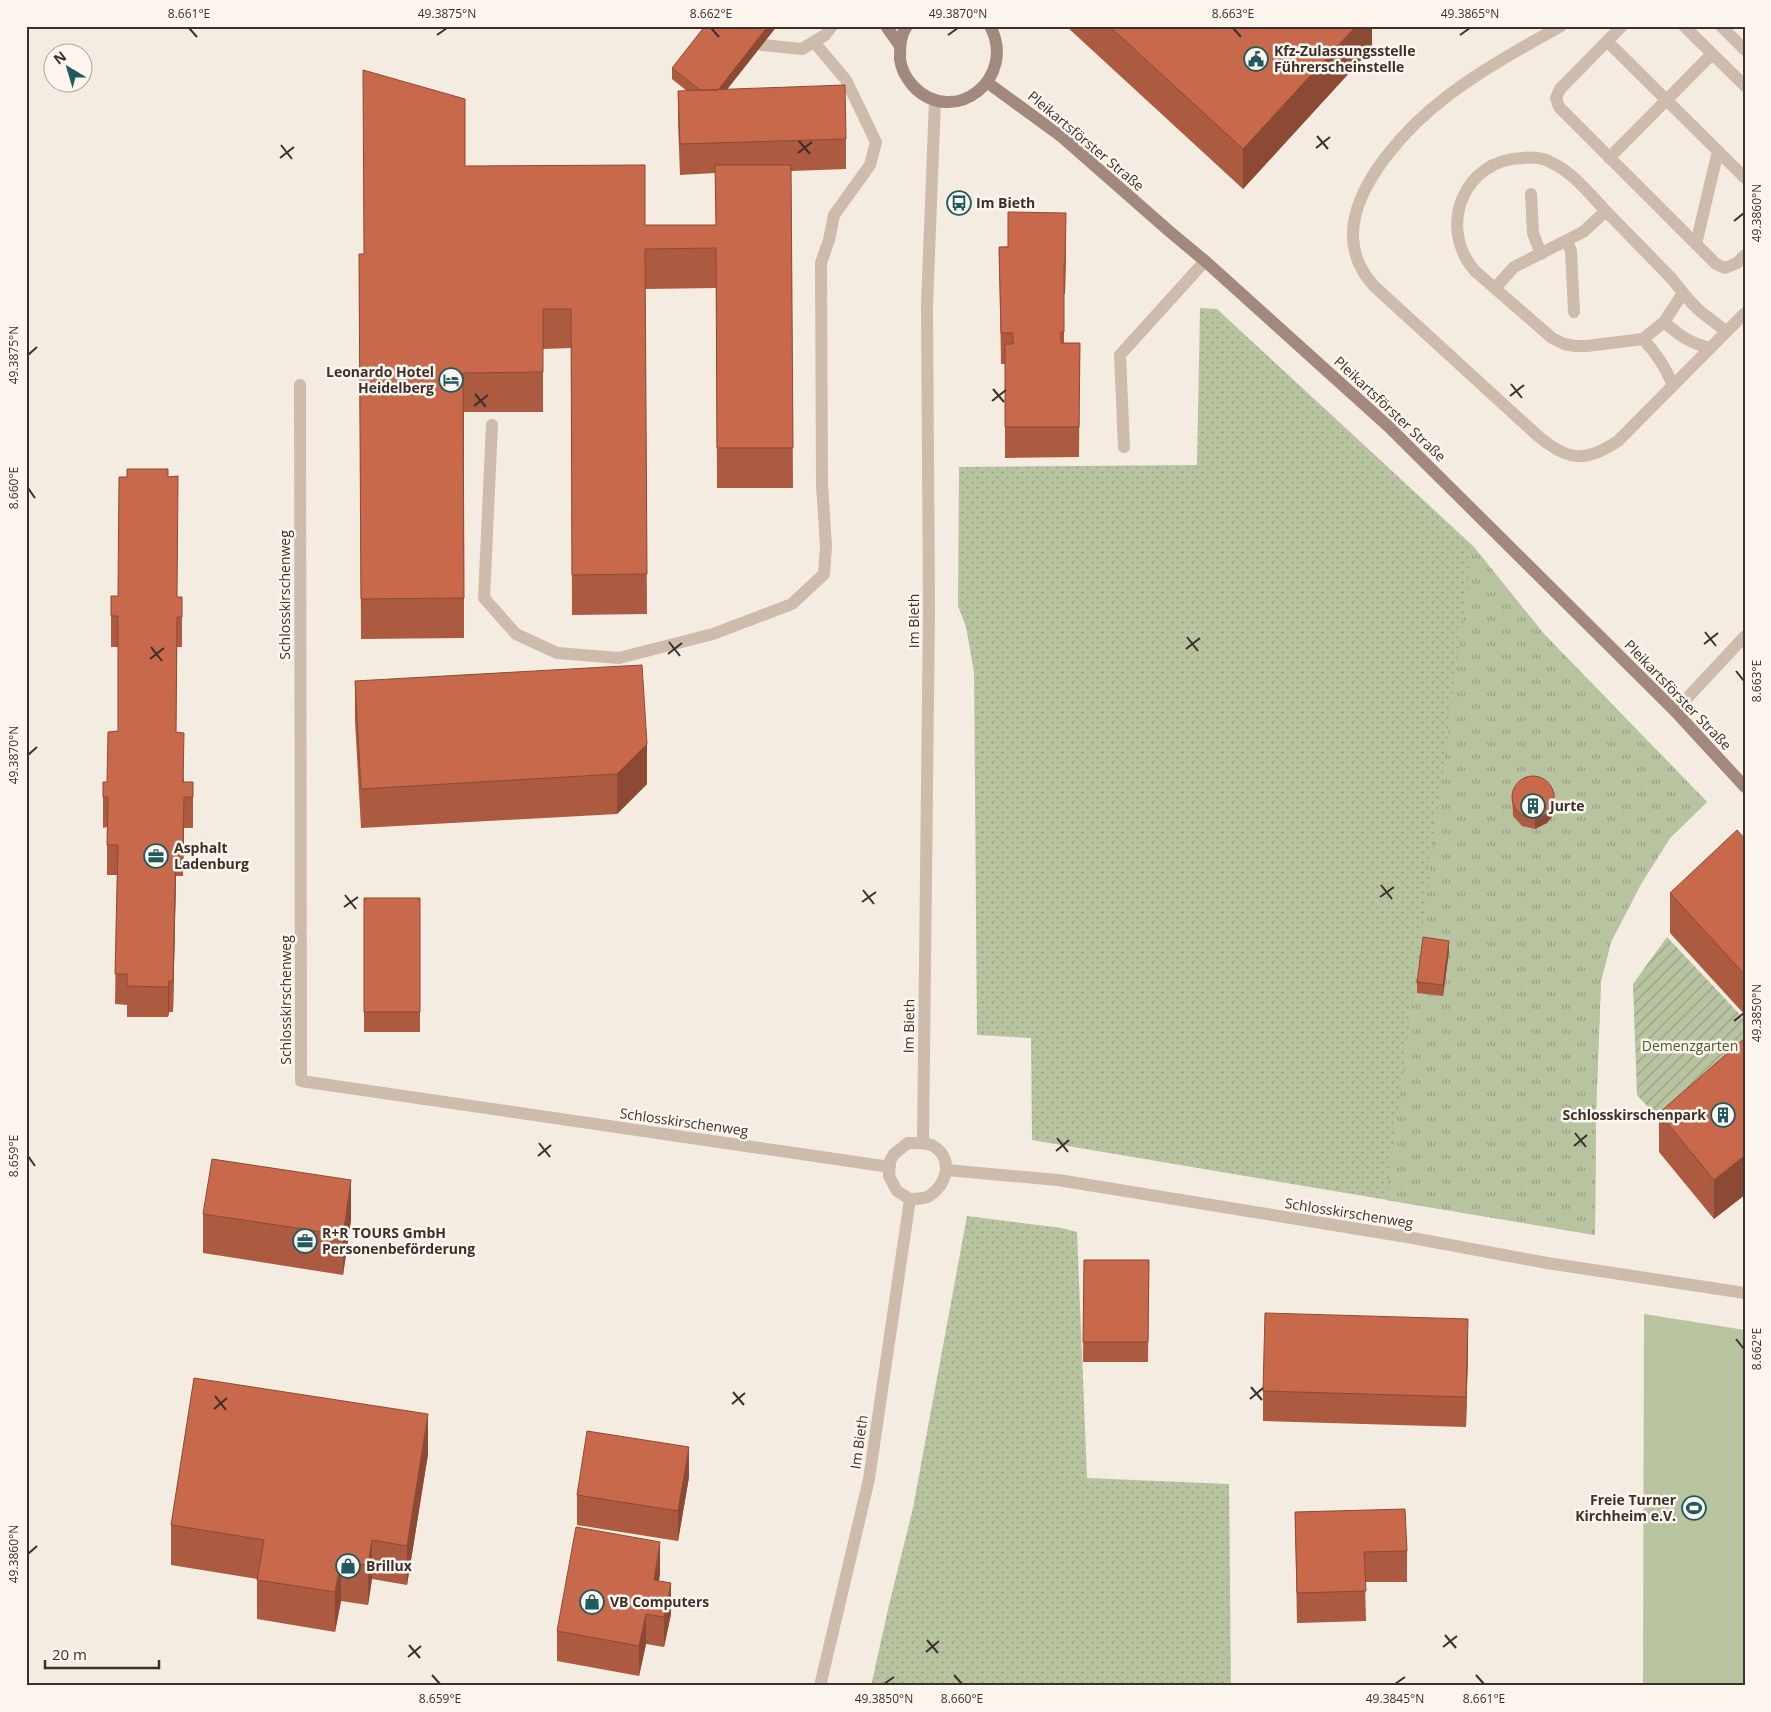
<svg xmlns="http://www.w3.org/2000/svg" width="1771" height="1712" font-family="'Open Sans',sans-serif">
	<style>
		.grass { fill: url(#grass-dots) }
		.park { fill: url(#park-tufts) }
		.garden { fill: url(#garden-furrows) }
		.pitch { fill: #b8c4a0 }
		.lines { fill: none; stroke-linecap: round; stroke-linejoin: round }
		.lane { stroke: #cdbbac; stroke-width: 12 }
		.street { stroke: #cdbbac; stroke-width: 12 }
		.secondary { stroke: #a18a7d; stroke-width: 12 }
		.wall { fill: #ac5a40 }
		.shaded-wall { fill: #8c4a34 }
		.building { fill: #c8694b; stroke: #8c4a34 }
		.ticks { fill: none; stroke: #3b302b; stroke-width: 2 }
		.labels { text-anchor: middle; stroke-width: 5; stroke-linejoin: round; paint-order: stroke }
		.poi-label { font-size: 14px; font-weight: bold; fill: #3b302b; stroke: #fbf5ee; text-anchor: start }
		.street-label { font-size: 14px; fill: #3b302b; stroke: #fbf5ee }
		.park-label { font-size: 14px; fill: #4a5a2e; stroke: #fbf5ee }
		.neatline { fill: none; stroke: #3b302b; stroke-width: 2 }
		.ticks-label { font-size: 12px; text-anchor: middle; fill: #3b302b }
	</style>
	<defs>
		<pattern id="grass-dots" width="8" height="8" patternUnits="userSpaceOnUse" patternTransform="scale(1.25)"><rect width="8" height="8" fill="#b8c4a0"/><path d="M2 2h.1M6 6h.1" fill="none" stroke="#97a083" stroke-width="1.8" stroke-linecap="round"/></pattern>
		<pattern id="park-tufts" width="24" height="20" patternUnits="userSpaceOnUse" patternTransform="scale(1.25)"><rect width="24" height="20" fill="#b8c4a0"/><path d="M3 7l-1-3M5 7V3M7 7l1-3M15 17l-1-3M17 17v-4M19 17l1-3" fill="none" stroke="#97a083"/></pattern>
		<pattern id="garden-furrows" width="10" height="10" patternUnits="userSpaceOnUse" patternTransform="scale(1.25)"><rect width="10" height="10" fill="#b8c4a0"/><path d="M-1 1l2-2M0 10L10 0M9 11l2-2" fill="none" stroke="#97a083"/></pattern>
	</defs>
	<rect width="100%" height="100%" fill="#f4ebe1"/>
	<path class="grass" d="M 1200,308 L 1217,309 L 1473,546 L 1544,634 L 1707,802 L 1670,838 L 1641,884 L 1611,942 L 1601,981 L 1596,1112 L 1595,1235 L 1032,1140 L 1031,1038 L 977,1035 L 974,672 L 966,627 L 958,606 L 959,467 L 1197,465 Z
		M 967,1216 L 1062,1228 L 1077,1232 L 1087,1478 L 1229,1484 L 1231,1686 L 871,1686 L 889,1605 L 913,1508 Z"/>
	<path class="park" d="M 1473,546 L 1544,634 L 1707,802 L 1670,838 L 1641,884 L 1611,942 L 1601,981 L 1596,1112 L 1595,1235 L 1386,1200 Z"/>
	<path class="garden" d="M 1667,937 L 1745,1020 L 1745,1073 L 1674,1136 L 1637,1095 L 1633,984 Z"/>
	<path class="pitch" d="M 1644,1314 L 1745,1330 L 1745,1686 L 1643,1686 Z"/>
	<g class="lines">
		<path class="lane" d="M 1561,26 C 1523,47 1485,68 1450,94 C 1410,124 1351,184 1353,238 C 1354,257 1362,273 1374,286 L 1538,436 C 1568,461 1585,463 1618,441 L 1745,313
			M 1622,26 L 1560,89 L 1556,98 L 1559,107 L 1716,264 L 1725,268 L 1737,263 L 1745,255
			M 1684,26 L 1745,86
			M 1721,26 L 1745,50
			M 1607,41 L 1745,178
			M 762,45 L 802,49 L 825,35 L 832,26
			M 1609,158 L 1712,54
			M 1531,194 L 1533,233 L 1541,254
			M 1567,241 L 1571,251 L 1574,312
			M 1696,244 L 1718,151
			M 1495,288 L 1514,267 L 1583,232 L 1606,211
			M 1683,293 L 1664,322 L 1643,339 L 1587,346 L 1575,346 L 1564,344 L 1552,338 L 1475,271 C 1437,228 1463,159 1523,158 C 1532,157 1544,158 1552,163 C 1572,172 1588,192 1603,208 C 1626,232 1649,255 1672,279 C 1681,290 1690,303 1701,312 C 1710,319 1718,324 1726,332
			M 1664,322 C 1680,336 1690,343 1710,348
			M 1643,339 C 1657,354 1666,367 1673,386
			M 492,425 L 484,598 L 516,634 L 557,653 L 619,658 L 713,634 L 792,604 L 824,574 L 826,546 L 822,485 L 821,263 L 829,240 L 834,215 L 870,165 L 876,142 L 846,80 L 814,42
			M 1124,447 L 1120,355 L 1205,261"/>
		<path class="street" d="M 300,385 L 301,1081 L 890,1167
			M 1675,711 L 1745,636
			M 908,1143 C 916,1143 927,1142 935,1147 C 954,1161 946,1185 929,1196 C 924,1199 915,1199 910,1199 L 897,1191 L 889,1176 L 890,1161 L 894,1154 Z
			M 923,1143 L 929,610 L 927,305 L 935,100
			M 946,1170 L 1058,1180 L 1407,1237 L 1547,1263 L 1745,1293
			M 820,1686 L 869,1479 L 910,1199"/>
		<path class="secondary" d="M 886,26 L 900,46
			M 907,26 C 900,35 900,48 900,59 C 901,69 907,79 913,86 C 954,129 1018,78 990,26
			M 988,83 L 1062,137 L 1169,231 L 1205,261 L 1388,426 L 1675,711 L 1745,787"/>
	</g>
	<path class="wall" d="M 777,26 L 727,89 L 846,139 L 846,169 L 791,171 L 793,488 L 717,488 L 716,288 L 645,289 L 647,614 L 572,615 L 571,348 L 543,349 L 543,412 L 464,412 L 464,638 L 361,639 L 359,254 L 364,254 L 465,166 L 645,225 L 716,225 L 715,173 L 680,175 L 678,122 L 678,91 L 687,91 L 672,79 L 672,68 Z
		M 1066,26 L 1372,26 L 1372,48 L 1243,189 Z
		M 1066,243 L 1065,294 L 1064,294 L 1064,343 L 1080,343 L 1079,457 L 1005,458 L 1005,364 L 1001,364 L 999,247 Z
		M 168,477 L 177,597 L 182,597 L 182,647 L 177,647 L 176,732 L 184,782 L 193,782 L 193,828 L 184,828 L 183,876 L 176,876 L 173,1012 L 169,1012 L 168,1017 L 127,1017 L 127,1005 L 115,1004 L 117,875 L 107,875 L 107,827 L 103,828 L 103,782 L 107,782 L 118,731 L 118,647 L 111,647 L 111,596 L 118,596 Z
		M 355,681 L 647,784 L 617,814 L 361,828 L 355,721 Z
		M 1512,792 L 1554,811 L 1551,818 L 1547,823 L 1535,829 L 1522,826 L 1513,816 Z
		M 1745,839 L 1745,1015 L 1670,933 L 1670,893 Z
		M 364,898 L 420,898 L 420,1032 L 364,1032 Z
		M 1449,951 L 1443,996 L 1417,993 L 1417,982 Z
		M 1745,1038 L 1714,1219 L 1659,1152 L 1659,1113 Z
		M 203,1214 L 351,1220 L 343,1275 L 203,1253 Z
		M 1084,1260 L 1149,1260 L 1148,1362 L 1083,1362 Z
		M 1468,1349 L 1466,1427 L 1263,1421 L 1263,1391 Z
		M 428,1454 L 407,1585 L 372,1579 L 368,1605 L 341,1601 L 335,1632 L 257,1619 L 257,1579 L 171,1565 L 171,1525 Z
		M 689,1477 L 678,1541 L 577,1525 L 577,1495 Z
		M 1295,1512 L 1407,1551 L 1407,1582 L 1365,1582 L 1366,1621 L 1297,1623 Z
		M 660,1573 L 659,1581 L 671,1614 L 664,1647 L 646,1644 L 639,1676 L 557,1661 L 557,1631 Z"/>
	<path class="shaded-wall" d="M 768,26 L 777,26 L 711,110 L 711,99 Z
		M 1356,26 L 1372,26 L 1372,48 L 1243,189 L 1243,149 Z
		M 1066,213 L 1066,243 L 1065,294 L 1065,264 Z
		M 184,733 L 184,828 L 183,876 L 183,845 Z
		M 647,744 L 647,784 L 617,814 L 617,774 Z
		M 1554,800 L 1554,811 L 1551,818 L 1547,823 L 1535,829 L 1535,818 Z
		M 176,845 L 176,876 L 173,1012 L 173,981 Z
		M 1449,941 L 1449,951 L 1443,996 L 1443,985 Z
		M 169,981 L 169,1012 L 168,1017 L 168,987 Z
		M 1745,1155 L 1745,1195 L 1714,1219 L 1714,1180 Z
		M 351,1180 L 351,1220 L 343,1275 L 343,1235 Z
		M 1468,1319 L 1468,1349 L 1466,1427 L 1466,1397 Z
		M 428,1414 L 428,1454 L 407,1585 L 407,1546 Z
		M 689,1447 L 689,1477 L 678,1541 L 678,1511 Z
		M 372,1540 L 372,1579 L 368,1605 L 368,1565 Z
		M 660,1542 L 660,1573 L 654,1610 L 654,1580 Z
		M 341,1561 L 341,1601 L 335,1632 L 335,1592 Z
		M 671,1583 L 671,1614 L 664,1647 L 664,1617 Z
		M 646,1614 L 646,1644 L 639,1676 L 639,1646 Z"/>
	<path class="building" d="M 705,26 L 768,26 L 718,90 L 700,90 L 672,68 Z
		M 1109,26 L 1356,26 L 1243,149 Z
		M 363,70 L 465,99 L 465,166 L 645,165 L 645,225 L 716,225 L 715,165 L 791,165 L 793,448 L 717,448 L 716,248 L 645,249 L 647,574 L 572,575 L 571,309 L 543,309 L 543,372 L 463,373 L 464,598 L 361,599 L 359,254 L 364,254 Z
		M 845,85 L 846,139 L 680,144 L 678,91 Z
		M 1008,212 L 1066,213 L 1065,264 L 1064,264 L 1064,332 L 1061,332 L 1061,343 L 1080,343 L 1079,427 L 1005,427 L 1005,344 L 1013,344 L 1013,333 L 1001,333 L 999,247 L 1008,247 Z
		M 127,469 L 168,469 L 168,477 L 178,476 L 177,597 L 182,597 L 182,617 L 177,617 L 176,732 L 184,733 L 183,782 L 193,782 L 193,797 L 184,797 L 183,845 L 176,845 L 173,981 L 169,981 L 168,987 L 127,986 L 127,974 L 115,974 L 118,845 L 107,845 L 108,797 L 103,797 L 103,782 L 107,782 L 108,732 L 118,731 L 118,616 L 111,616 L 111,596 L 118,596 L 119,477 L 127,477 Z
		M 642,665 L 647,744 L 617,774 L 361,789 L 355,681 Z
		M1512 797a21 21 0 1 1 42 0a21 21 0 1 1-42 0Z
		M 1737,830 L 1745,839 L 1745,975 L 1670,893 Z
		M 364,898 L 420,898 L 420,1012 L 364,1012 Z
		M 1423,937 L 1449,941 L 1443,985 L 1417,982 Z
		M 1745,1038 L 1745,1155 L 1714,1180 L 1659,1113 Z
		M 212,1159 L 351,1180 L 343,1235 L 203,1214 Z
		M 1084,1260 L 1149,1260 L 1148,1342 L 1083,1342 Z
		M 1265,1313 L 1468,1319 L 1466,1397 L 1263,1391 Z
		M 194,1378 L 428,1414 L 407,1546 L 372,1540 L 368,1565 L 341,1561 L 335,1592 L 257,1580 L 264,1540 L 171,1525 Z
		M 587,1431 L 689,1447 L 678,1511 L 577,1495 Z
		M 1405,1509 L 1407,1551 L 1364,1552 L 1366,1591 L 1297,1593 L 1295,1512 Z
		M 576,1527 L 660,1542 L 654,1580 L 671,1583 L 664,1617 L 646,1614 L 639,1646 L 557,1631 Z"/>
	<path class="ticks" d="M 189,28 L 197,37M 711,28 L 719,37M 1233,28 L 1241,37M 437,35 L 447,28M 948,35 L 958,28M 1460,35 L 1470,28M 1317,136 L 1328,149M 799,141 L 810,154M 281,145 L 292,159M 1316,148 L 1330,137M 798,153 L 812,142M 280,158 L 294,147M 1734,221 L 1744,213M 28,355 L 37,347M 1511,384 L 1522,398M 993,389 L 1004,402M 475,394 L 486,407M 1510,396 L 1524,385M 992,401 L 1006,390M 474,406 L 488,395M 28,488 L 35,498M 1705,632 L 1716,646M 1187,637 L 1198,651M 669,642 L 680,656M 1704,644 L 1718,633M 151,647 L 162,661M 1186,649 L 1200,638M 668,654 L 682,643M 150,659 L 164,648M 1736,671 L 1744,681M 28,755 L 37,747M 1381,885 L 1392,899M 863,890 L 874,904M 345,895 L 356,909M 1380,897 L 1394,887M 862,902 L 876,892M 344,907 L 358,897M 1734,1021 L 1744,1013M 1575,1133 L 1586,1147M 1057,1138 L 1068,1152M 539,1143 L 550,1157M 1574,1146 L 1587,1135M 1056,1151 L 1069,1140M 28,1156 L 35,1166M 538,1156 L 551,1145M 1736,1339 L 1744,1349M 1251,1387 L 1262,1400M 733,1392 L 744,1405M 215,1396 L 226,1410M 1250,1399 L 1263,1388M 732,1404 L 745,1393M 214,1409 L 227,1398M 28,1554 L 37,1546M 1445,1635 L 1456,1648M 927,1640 L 938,1653M 409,1645 L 420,1658M 1443,1647 L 1457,1636M 926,1652 L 939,1641M 408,1657 L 421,1646M 432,1675 L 440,1684M 954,1675 L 962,1684M 1476,1675 L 1484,1684M 884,1684 L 894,1677M 1395,1684 L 1405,1677"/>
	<defs>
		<g id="civic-ring" transform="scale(1.25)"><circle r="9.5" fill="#fbf5ee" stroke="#1f5a5e" stroke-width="1.5"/><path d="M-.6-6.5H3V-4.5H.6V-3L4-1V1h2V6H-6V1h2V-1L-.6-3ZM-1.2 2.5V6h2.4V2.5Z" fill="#1f5a5e"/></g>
		<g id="bus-ring" transform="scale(1.25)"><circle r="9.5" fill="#fbf5ee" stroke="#1f5a5e" stroke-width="1.5"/><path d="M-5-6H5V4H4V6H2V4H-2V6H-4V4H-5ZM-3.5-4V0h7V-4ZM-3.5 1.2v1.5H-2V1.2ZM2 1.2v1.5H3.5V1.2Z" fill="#1f5a5e"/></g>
		<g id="hotel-ring" transform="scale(1.25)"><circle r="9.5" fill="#fbf5ee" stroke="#1f5a5e" stroke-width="1.5"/><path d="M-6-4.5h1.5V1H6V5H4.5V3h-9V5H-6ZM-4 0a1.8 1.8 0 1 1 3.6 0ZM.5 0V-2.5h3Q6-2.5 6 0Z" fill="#1f5a5e"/></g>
		<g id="building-ring" transform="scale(1.25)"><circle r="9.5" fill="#fbf5ee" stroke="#1f5a5e" stroke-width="1.5"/><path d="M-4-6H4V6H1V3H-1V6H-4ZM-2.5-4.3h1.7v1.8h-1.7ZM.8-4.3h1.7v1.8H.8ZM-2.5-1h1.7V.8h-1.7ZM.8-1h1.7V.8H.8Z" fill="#1f5a5e"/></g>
		<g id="office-ring" transform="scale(1.25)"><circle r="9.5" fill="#fbf5ee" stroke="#1f5a5e" stroke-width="1.5"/><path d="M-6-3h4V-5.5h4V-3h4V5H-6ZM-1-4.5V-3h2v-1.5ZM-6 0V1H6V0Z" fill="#1f5a5e"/></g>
		<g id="stadium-ring" transform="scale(1.25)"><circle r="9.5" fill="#fbf5ee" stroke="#1f5a5e" stroke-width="1.5"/><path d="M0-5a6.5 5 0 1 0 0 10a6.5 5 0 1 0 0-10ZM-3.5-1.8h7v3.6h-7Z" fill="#1f5a5e"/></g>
		<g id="shop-ring" transform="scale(1.25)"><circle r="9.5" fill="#fbf5ee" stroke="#1f5a5e" stroke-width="1.5"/><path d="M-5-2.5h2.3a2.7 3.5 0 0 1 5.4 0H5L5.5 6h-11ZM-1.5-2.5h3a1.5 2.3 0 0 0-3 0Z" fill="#1f5a5e"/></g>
	</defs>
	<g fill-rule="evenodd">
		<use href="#civic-ring" x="1256" y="59"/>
		<use href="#bus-ring" x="959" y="203"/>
		<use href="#hotel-ring" x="451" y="380"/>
		<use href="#building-ring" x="1533" y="806"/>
		<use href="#office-ring" x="156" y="856"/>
		<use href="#building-ring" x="1723" y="1115"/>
		<use href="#office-ring" x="305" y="1241"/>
		<use href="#stadium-ring" x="1694" y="1508"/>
		<use href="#shop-ring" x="348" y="1566"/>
		<use href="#shop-ring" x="592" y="1602"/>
	</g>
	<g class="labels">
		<g class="poi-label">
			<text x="1274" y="56">Kfz-Zulassungsstelle<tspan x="1274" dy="16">Führerscheinstelle</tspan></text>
			<text x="976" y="208">Im Bieth</text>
			<text x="434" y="377" text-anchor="end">Leonardo Hotel<tspan x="434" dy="16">Heidelberg</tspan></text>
			<text x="1550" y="811">Jurte</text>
			<text x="174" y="853">Asphalt<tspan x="174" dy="16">Ladenburg</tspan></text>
			<text x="1706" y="1120" text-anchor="end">Schlosskirschenpark</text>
			<text x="322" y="1238">R+R TOURS GmbH<tspan x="322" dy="16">Personenbeförderung</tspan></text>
			<text x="1676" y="1505" text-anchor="end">Freie Turner<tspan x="1676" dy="16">Kirchheim e.V.</tspan></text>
			<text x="366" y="1571">Brillux</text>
			<text x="610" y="1607">VB Computers</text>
		</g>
		<g class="street-label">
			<text transform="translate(1086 141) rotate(40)" y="5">Pleikartsförster Straße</text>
			<text transform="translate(1390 409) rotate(43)" y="5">Pleikartsförster Straße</text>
			<text transform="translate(285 595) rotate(-90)" y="5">Schlosskirschenweg</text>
			<text transform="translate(914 621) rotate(-90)" y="5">Im Bieth</text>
			<text transform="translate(1678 695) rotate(46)" y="5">Pleikartsförster Straße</text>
			<text transform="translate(286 1000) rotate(-90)" y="5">Schlosskirschenweg</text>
			<text transform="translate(909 1026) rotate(-89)" y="5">Im Bieth</text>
			<text transform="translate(684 1122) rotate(8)" y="5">Schlosskirschenweg</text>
			<text transform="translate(1349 1213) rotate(9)" y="5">Schlosskirschenweg</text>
			<text transform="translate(859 1442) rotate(-82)" y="5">Im Bieth</text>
		</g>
		<g class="park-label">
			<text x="1690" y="1051">Demenzgarten</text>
		</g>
	</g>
	<rect width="1771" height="1712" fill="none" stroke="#fbf5ee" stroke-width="55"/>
	<g transform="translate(68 68) rotate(322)"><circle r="24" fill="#fbf5ee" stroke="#aea6a0"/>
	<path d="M0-4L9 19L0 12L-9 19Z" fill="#1f5a5e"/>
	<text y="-8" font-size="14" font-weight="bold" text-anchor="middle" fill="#3b302b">N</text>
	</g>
	<path d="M45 1660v8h114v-8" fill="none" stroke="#3b302b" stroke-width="2.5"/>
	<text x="52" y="1660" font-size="15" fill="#3b302b" stroke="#fbf5ee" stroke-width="4" paint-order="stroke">20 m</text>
	<rect x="28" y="28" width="1716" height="1656" class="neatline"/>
	<g class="ticks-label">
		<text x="189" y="18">8.661°E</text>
		<text x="447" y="18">49.3875°N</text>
		<text x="711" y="18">8.662°E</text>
		<text x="958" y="18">49.3870°N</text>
		<text x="1233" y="18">8.663°E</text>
		<text x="1470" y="18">49.3865°N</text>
		<text transform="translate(1757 213) rotate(-90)" y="4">49.3860°N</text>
		<text transform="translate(14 355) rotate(-90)" y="4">49.3875°N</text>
		<text transform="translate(14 488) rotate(-90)" y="4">8.660°E</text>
		<text transform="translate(1757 681) rotate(-90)" y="4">8.663°E</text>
		<text transform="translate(14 755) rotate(-90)" y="4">49.3870°N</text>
		<text transform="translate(1757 1013) rotate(-90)" y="4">49.3850°N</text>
		<text transform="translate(14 1156) rotate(-90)" y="4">8.659°E</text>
		<text transform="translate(1757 1349) rotate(-90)" y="4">8.662°E</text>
		<text transform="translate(14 1554) rotate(-90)" y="4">49.3860°N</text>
		<text x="440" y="1703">8.659°E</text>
		<text x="884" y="1703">49.3850°N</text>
		<text x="962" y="1703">8.660°E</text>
		<text x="1395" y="1703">49.3845°N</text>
		<text x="1484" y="1703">8.661°E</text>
	</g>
</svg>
